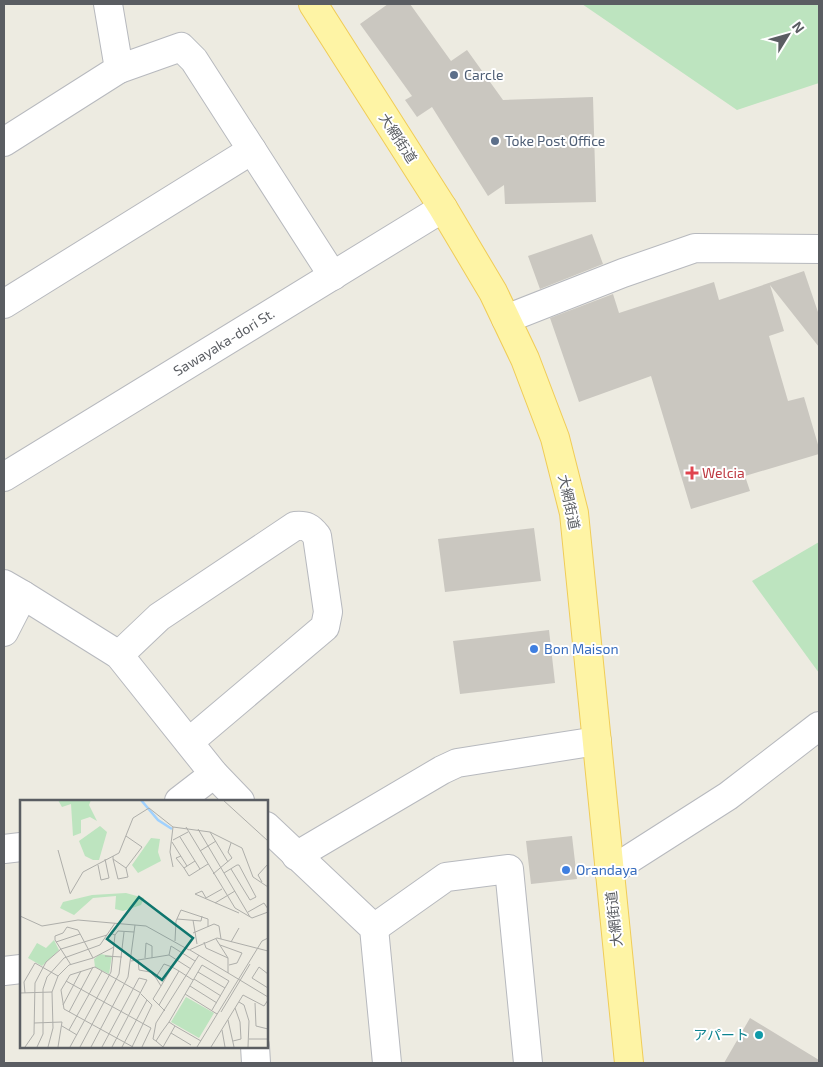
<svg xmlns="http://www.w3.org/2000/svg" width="823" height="1067" font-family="'Exo 2','Noto Sans JP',sans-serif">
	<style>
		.green { fill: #bde4bf }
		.building { fill: #cac7c0 }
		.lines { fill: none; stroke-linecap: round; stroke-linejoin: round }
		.minor-casing { stroke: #b7b9be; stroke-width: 30 }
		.major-casing { stroke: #f0cc57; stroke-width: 30 }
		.minor { stroke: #fff; stroke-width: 28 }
		.major { stroke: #fef4a5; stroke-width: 28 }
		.service-dot { fill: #5c6f8a; stroke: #fff; stroke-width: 2 }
		.health-dot { fill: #e0444e; stroke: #fff; stroke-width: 2 }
		.shop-dot { fill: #3f7fe0; stroke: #fff; stroke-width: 2 }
		.culture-dot { fill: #0f9aa8; stroke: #fff; stroke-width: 2 }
		.labels { text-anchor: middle; stroke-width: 4; stroke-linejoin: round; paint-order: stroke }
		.service-label { font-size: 14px; fill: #4e5e75; stroke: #fff; text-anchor: start }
		.street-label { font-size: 14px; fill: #5a5d62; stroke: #fff }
		.health-label { font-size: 14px; fill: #be3a42; stroke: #fff; text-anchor: start }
		.shop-label { font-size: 14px; fill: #366cbe; stroke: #fff; text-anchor: start }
		.culture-label { font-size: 14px; fill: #0d838f; stroke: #fff; text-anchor: end }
		.inset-river { fill: none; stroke: #a0d1fe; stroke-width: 2.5 }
		.inset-road { fill: none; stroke: #aeaeaa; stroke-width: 1 }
		.view { fill: #0f766e; fill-opacity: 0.15; stroke: #0f766e; stroke-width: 2.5 }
		.inset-edge { fill: none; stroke: #5a5d62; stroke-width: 2.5 }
	</style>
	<rect width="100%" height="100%" fill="#edebe1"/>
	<path class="green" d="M 582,4 L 819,4 L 819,83 L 737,110 Z
		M 819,542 L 819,673 L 752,581 Z"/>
	<path class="building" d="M 388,4 L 410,4 L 451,61 L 467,50 L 503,100 L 593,97 L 596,202 L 505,204 L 504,185 L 488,196 L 432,107 L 417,117 L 405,100 L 412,96 L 360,24 Z
		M 592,234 L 603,264 L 540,289 L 528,256 Z
		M 804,271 L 819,315 L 819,347 L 770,285 L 784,331 L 769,336 L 788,401 L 804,397 L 819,448 L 819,454 L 745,476 L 750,491 L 691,509 L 651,376 L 579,402 L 550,318 L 613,294 L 619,313 L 714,282 L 719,300 Z
		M 534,528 L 541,581 L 445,592 L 438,539 Z
		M 549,630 L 555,683 L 460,694 L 453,641 Z
		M 572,836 L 577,879 L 531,884 L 526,841 Z
		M 750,1018 L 819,1060 L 819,1063 L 724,1063 Z"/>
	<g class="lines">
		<g class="minor-casing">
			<g id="minor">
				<path d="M 119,69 L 181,47 L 194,60 L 333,276"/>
				<path d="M 4,142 L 119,69 L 108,4"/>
				<path d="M 4,304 L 252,150"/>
				<path d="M 506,319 L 623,273 L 695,248 L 819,249"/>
				<path id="s1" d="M 4,477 L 443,208"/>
				<path d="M 4,584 L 23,595 L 4,632"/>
				<path d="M 23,595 L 119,655 L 214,774 L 240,801"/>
				<path d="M 119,655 L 159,617 L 295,526 C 306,525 310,527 317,536 L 328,612 L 325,627 L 189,742"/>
				<path d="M 179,801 L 214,774"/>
				<path d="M 266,826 L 374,928 L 387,1063"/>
				<path d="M 4,849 L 21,847"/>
				<path d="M 296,856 L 442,770 L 457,763 L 597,741"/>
				<path d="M 609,872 L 728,796 L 819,726"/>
				<path d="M 374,928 L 446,877 L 509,869 L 528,1063"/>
				<path d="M 4,971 L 21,969"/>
				<path d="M 255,1046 L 256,1063"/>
			</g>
		</g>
		<g class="major-casing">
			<path id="major" d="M 313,4 L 443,208 L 493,292 L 525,359 L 555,438 L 574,513 L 629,1063"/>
		</g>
		<use href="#minor" class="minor"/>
		<use href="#major" class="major"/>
	</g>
	<g class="service-dot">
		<circle cx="454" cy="75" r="5"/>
		<circle cx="495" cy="141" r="5"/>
	</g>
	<path class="health-dot" d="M689.5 465.5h5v5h5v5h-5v5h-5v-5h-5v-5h5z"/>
	<g class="shop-dot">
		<circle cx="534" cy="649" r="5"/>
		<circle cx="566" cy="870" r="5"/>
	</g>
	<circle class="culture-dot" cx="759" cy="1035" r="5"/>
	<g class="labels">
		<g class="service-label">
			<text x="464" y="80">Carcle</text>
			<text x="505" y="146">Toke Post Office</text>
		</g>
		<g class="street-label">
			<text transform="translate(398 138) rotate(57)" y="5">大網街道</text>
			<text dy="5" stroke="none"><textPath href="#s1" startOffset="258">Sawayaka-dori St.</textPath></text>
			<text transform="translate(569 502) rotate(78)" y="5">大網街道</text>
			<text transform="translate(614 919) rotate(-96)" y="5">大網街道</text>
		</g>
		<g class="health-label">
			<text x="702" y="478">Welcia</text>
		</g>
		<g class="shop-label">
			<text x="544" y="654">Bon Maison</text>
			<text x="576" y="875">Orandaya</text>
		</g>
		<g class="culture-label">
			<text x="749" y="1040">アパート</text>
		</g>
	</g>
	<g transform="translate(20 800)">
		<rect width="248" height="248" fill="#edebe1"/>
		<path d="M 38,0 L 71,0 L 69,5 L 77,21 L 70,17 L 61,20 L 61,33 L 53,36 L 51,4 L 42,7 ZM 80,26 L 87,32 L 79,60 L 73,60 L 65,56 L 59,41 ZM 131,38 L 140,39 L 138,52 L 141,61 L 118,73 L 112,65 ZM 106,93 L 124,98 L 121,105 L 103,111 L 95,109 L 96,96 L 73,98 L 54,115 L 40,108 L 43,102 L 72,95 ZM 34,140 L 39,150 L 22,166 L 8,158 L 17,143 L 26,148 ZM 80,154 L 92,156 L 89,174 L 75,167 L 74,159 ZM 166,197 L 194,213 L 179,238 L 151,222 Z" fill="#bde4bf"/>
		<path class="inset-river" d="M 121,0 L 138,20 L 152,29"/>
		<path class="inset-road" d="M 203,0 L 248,41M 166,27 L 215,108 L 232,118 L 248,112M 178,29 L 230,117M 190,32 L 208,62M 106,36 L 122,47 L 106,68M 160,37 L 180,69M 153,40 L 168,32M 152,42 L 167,66M 38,50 L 50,93M 180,51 L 196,41M 93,56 L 93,59 L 98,79 L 108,77 L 106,68 L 93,59M 161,56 L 156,58 L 164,68M 175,61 L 164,68 L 169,76 L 188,64M 78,65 L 81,80 L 89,78 L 85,59M 153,67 L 150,52 L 153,27M 204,73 L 217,65 L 219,65 L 236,97 L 230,100 L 211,69M 193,74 L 212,58 L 208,52 L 211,43M 242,82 L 238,75 L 248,64M 50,94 L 63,72 L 99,53 L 113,18 L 129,8 L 153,27 L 190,32 L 222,48 L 233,77 L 248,87M 186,98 L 182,91 L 175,94 L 219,113M 186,98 L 202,89M 195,103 L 215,91M 228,112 L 244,103 L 248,109M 0,116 L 22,126 L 58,120 L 126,126 L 169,150 L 197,138 L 248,151M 157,119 L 181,121 L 182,116M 173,120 L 177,144M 173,133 L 194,124 L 199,126 L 201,139M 95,135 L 98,131 L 114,132M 196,139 L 208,158 L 208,173M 155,141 L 156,121 L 161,110 L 188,119 L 188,127M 36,142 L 60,134M 184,142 L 186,148 L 208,158M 211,142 L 219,128M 200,145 L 222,153 L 217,163 L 209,165M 170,150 L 248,197M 149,155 L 151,146 L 175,161M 85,156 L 102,157M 125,158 L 126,143 L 132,146 L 132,158M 118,160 L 149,155 L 171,169M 111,161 L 118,160 L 119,170 L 130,172 L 136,178 L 141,186 L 133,199 L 145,211M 51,165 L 35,140 L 35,136 L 43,133 L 47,127 L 58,130 L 73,158M 159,171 L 173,180M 178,172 L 205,188M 248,174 L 239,167 L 232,178 L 248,188M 136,177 L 144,164 L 152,167M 174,179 L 201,196M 46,181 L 131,228 L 122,247M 170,186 L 197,203M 0,193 L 32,192M 5,193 L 4,182 L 15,163 L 38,176M 165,194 L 197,214M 219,202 L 224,205 L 229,221 L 228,247M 235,203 L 236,226 L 248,229M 43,205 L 61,171M 139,205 L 159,171 L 152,167 L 141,186M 49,212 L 73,167M 201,212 L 230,164M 208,220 L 214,247M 149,222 L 182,165 L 209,181 L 192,210M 14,223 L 42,222 L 38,247M 42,226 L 57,235M 49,230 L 82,171M 202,230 L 205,247M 151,233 L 171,245M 229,239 L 248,239M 136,241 L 133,239 L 136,223 L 179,155M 213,241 L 221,239 L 220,222 L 215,208M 5,247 L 14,234 L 15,183 L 26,162 L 41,149 L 87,135M 17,247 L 23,234 L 23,189 L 27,177 L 44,158 L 80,145 L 95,123M 28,247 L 33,228 L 32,192 L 38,176 L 49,165 L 73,158 L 94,147M 50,247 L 91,172 L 95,135 L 90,133M 60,247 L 99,174 L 104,132M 71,247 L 108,177 L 115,125M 82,247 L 119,178 L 127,180 L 92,247M 102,247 L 127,200M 112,247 L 132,205 L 121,194M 113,247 L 44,209 L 41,190 L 50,175 L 75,167 L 121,193M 143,247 L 155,226 L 181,241M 143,247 L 136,241 L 141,233 L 149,222 L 155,226M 177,247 L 242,141 L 248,138M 191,247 L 223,195 L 244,206 L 248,200"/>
		<path class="view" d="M 119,97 L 173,138 L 142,180 L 87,139 Z"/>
		<rect width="248" height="248" class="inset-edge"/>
	</g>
	<rect width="823" height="1067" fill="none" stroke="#5a5d62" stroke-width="10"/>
	<g transform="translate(788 35) rotate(53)" stroke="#ffffff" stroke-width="4" paint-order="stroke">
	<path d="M0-4L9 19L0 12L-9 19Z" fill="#5a5d62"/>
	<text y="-8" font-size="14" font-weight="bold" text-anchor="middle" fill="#5a5d62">N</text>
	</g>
</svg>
